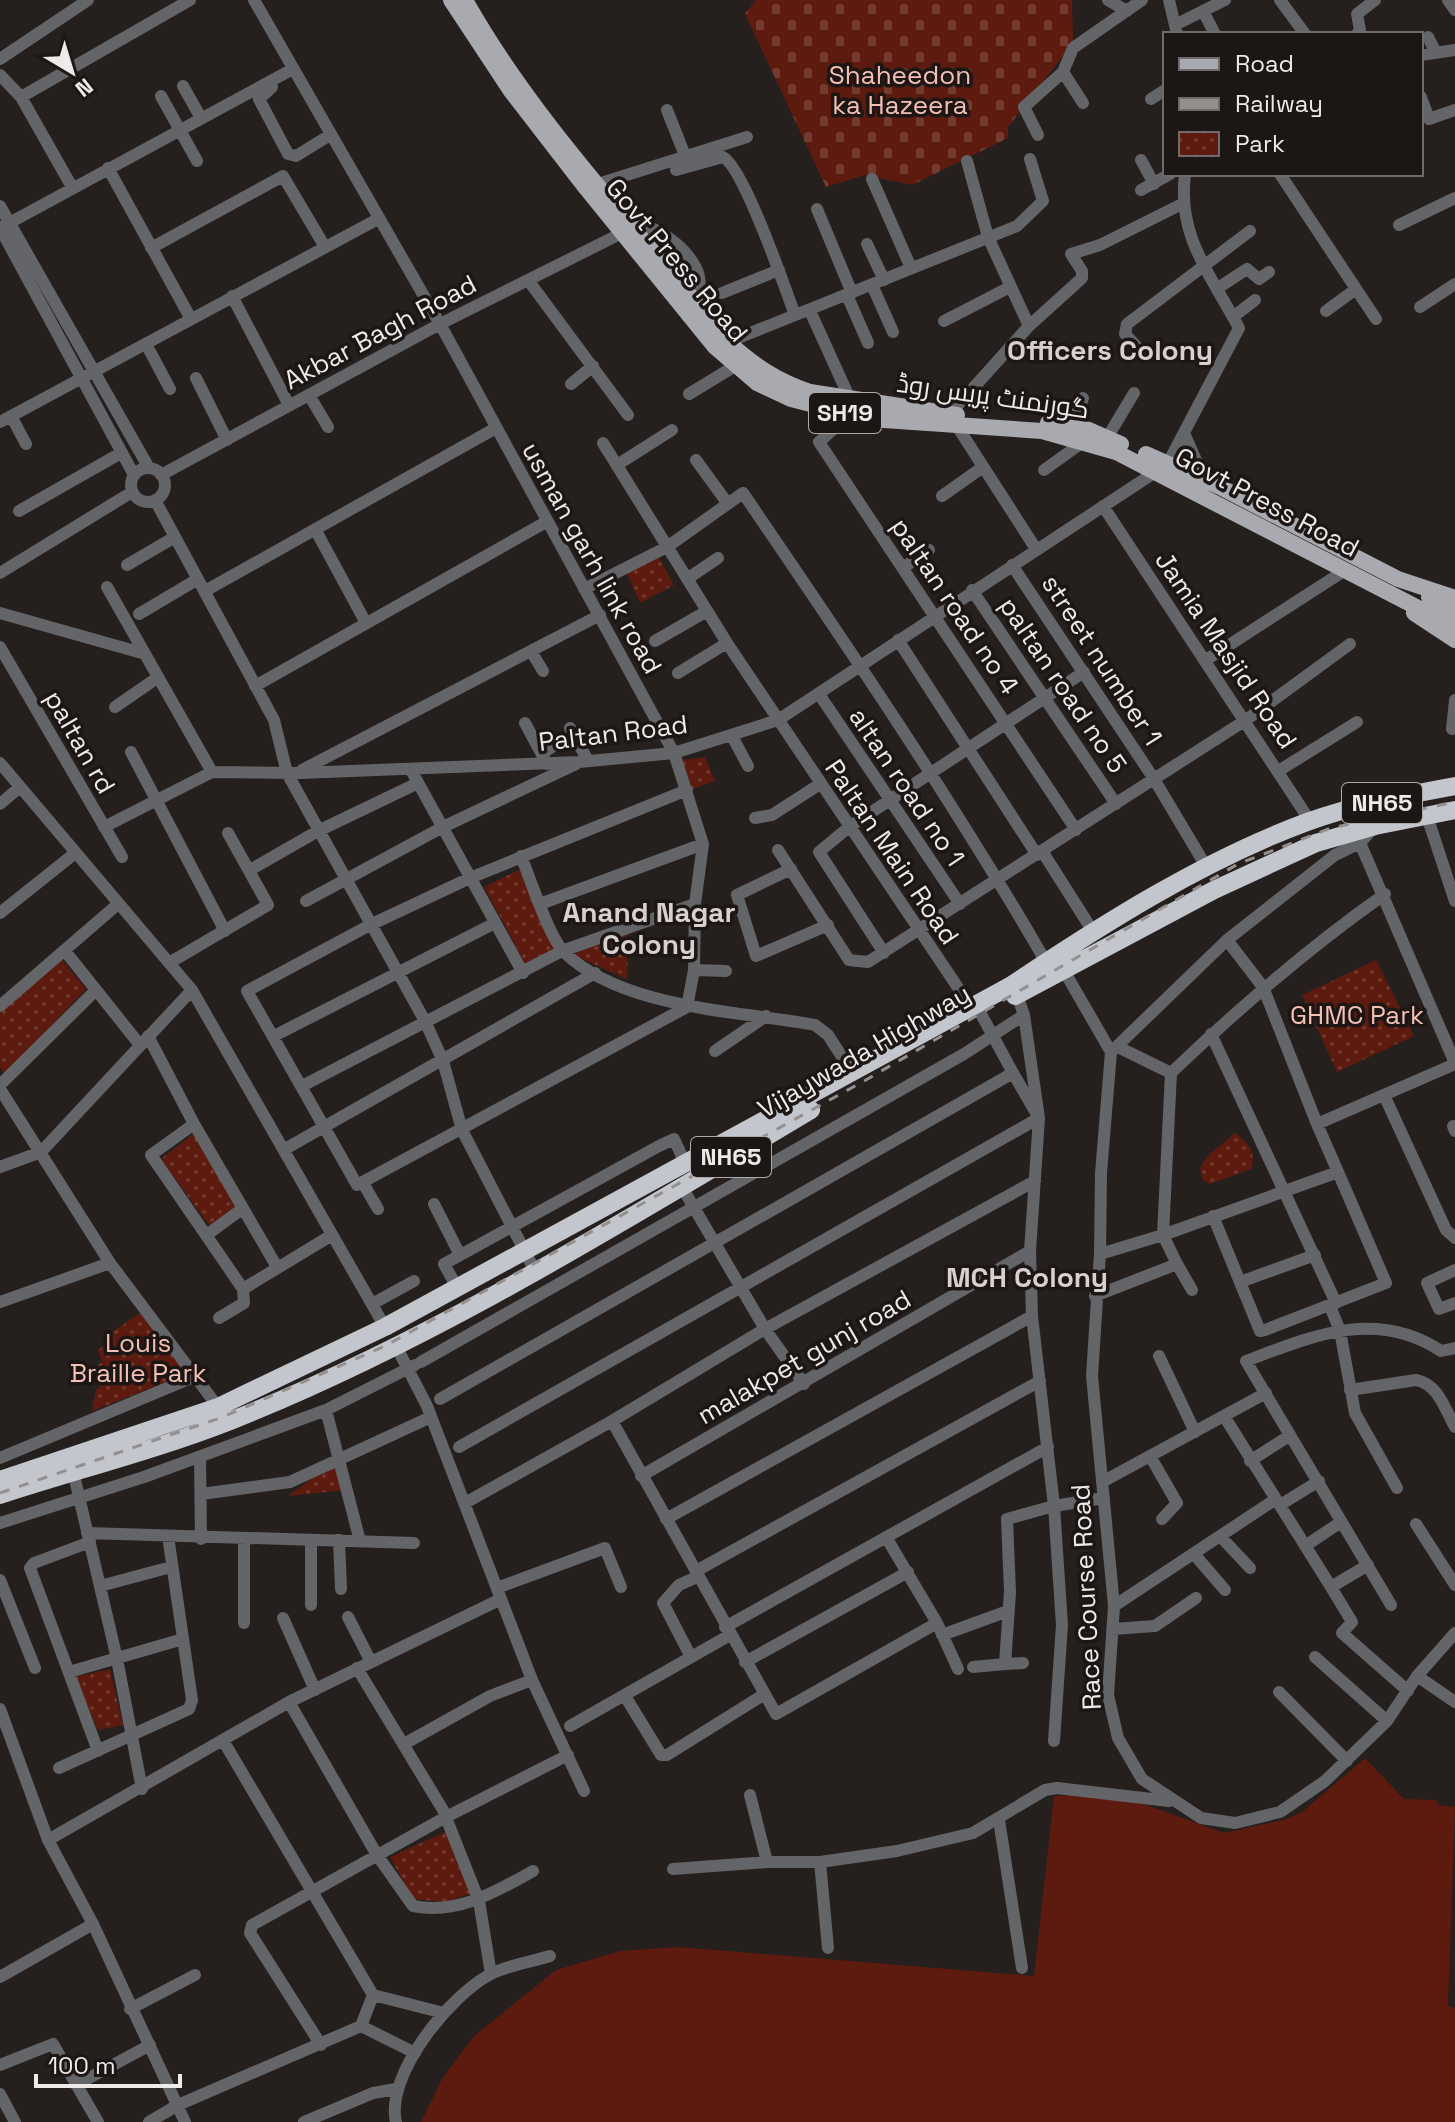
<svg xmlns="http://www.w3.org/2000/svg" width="1455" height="2122" font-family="'Space Grotesk',Cairo,sans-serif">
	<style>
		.grass { fill: #5c1b0e }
		.cemetery { fill: url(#cemetery-stones) }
		.park { fill: url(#park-dots) }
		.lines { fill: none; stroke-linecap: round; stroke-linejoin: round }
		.minor { stroke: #646568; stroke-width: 12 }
		.major { stroke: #a8aab0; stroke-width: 16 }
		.highway { stroke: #c3c6cc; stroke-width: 18 }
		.rail { stroke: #95908f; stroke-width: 3; stroke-dasharray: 10 10; stroke-linecap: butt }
		.labels { text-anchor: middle; stroke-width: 7; stroke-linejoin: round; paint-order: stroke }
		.shield { fill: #1c1615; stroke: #afaaa9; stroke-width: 2 }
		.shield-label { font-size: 24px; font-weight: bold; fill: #eeeae9 }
		.park-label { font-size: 26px; fill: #f5c0b4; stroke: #1c1615 }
		.street-label { font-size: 26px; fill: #eeeae9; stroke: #1c1615 }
		.neighbourhood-label { font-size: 28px; font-weight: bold; fill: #d8cfce; stroke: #1c1615 }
	</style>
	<defs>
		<pattern id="cemetery-stones" width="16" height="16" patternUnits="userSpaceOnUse" patternTransform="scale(2)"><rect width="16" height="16" fill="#5c1b0e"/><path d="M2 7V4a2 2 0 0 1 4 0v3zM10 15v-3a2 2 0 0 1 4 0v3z" fill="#743c31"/></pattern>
		<pattern id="park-dots" width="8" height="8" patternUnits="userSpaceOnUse" patternTransform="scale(2)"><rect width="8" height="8" fill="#5c1b0e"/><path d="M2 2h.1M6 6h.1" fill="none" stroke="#743c31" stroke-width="1.8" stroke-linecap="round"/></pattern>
	</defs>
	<rect width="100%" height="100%" fill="#251f1e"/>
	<path class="grass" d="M 1365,1758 L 1404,1799 L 1437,1800 L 1438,1805 L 1455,1807 L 1448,2006 L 1455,2008 L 1455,2122 L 421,2122 L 442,2079 L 474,2036 L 556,1970 L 620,1951 L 678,1947 L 1034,1976 L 1054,1796 L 1085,1794 L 1141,1803 L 1224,1833 L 1287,1819 L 1302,1812 Z"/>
	<path class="cemetery" d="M 756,0 L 1072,0 L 1073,43 L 1008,127 L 1008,138 L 912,185 L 865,175 L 826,187 L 745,14 Z"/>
	<path class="park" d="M 657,555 L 674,585 L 640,603 L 627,573 Z
		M 705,757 L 715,781 L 690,790 L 682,760 Z
		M 521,869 L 555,951 L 527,967 L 484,887 Z
		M 628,925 L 627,979 L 573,955 Z
		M 62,960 L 86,989 L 5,1074 L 0,1067 L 0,1011 Z
		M 1376,960 L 1414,1036 L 1337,1072 L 1302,995 Z
		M 1235,1133 C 1248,1142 1257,1153 1251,1169 L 1210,1184 L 1202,1179 L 1200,1168 C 1209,1151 1221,1146 1235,1133 Z
		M 193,1134 L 237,1209 L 211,1228 L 161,1159 Z
		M 145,1310 L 189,1373 L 92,1411 L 96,1390 L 100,1387 L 95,1367 L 102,1362 L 98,1350 L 111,1341 L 112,1332 Z
		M 336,1461 L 345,1490 L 288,1496 Z
		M 110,1669 L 123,1725 L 98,1730 L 75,1677 Z
		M 447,1831 L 472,1893 L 446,1902 L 413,1899 L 390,1857 Z"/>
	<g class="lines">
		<path class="minor" d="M 254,0 L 440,324 L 674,753 L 703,844 L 695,904 L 694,970 L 687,1007
			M 1108,0 L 1127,11
			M 1169,0 L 1177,34
			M 1280,0 L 1305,34
			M 1448,0 L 1455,10
			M 1204,13 L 1215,34
			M 1175,25 L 1225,0
			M 1357,34 L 1360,30 L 1357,14 L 1375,0
			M 1428,37 L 1436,53
			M 1421,55 L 1455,50
			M 0,59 L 88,0
			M 1063,72 L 1083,103
			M 0,75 L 21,97 L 72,187
			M 183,86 L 201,118
			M 272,87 L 259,99 L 288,154 L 296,156 L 330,135
			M 161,96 L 197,161
			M 21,97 L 190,0
			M 1421,97 L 1429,119 L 1455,110
			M 1151,99 L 1165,90
			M 667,110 L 686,158
			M 1038,135 L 1024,107 L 1063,72 L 1073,48 L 1142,0
			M 1141,160 L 1154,184
			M 967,161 L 988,237 L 1029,326
			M 108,168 L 191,319
			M 676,170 L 723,157 C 744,168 785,288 795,315
			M 1280,174 L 1376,319
			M 872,179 L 911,268
			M 598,184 L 747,137
			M 1141,190 L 1170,174
			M 0,206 L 149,468
			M 817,209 L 852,293
			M 629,223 C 654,223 685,246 696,268 C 702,279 699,295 700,307
			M 1399,225 L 1455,198
			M 0,228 L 291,70
			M 0,228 L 134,475
			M 867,244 L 884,280
			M 151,248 L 283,176 L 325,247
			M 528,280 L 628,415
			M 872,285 L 893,332
			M 1218,288 L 1247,269 L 1259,279 L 1269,272
			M 722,293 L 779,270
			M 847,295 L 868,343
			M 232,296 L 289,405
			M 1420,307 L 1455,284
			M 810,311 L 850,399
			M 1326,311 L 1356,289
			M 1233,317 L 1255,300
			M 944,321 L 1010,287
			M 728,342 L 1017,226 L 1043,201 L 1030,159
			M 146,344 L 170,389
			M 1140,350 L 1125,334 L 1127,324 L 1250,231
			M 196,378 L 227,440
			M 571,384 L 593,366
			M 689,394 L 735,366
			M 309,395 L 328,427
			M 850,414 L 819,442 L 1076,830
			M 949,415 L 1029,326 L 1082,278 L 1082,271 L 1071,254 L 1100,245 L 1182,204
			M 11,416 L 26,444
			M 0,422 L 378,219
			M 957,426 L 1036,549
			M 1072,427 L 1083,398
			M 1184,433 L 1205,481
			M 1107,438 L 1134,393
			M 603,443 L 727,643 L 971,1007
			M 696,460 L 728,504
			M 1168,463 L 1239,328 C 1211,275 1177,237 1185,174
			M 617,465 L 672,430
			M131 485a17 17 0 1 1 34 0a17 17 0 1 1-34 0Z
			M 1044,470 L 1083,442
			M 161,475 L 440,324 L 622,233
			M 942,496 L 983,467
			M 155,500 L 274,720 L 287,773 L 425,1021 L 443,1061 L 462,1130 L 535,1271
			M 1103,506 L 1310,821
			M 19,511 L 121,453
			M 315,529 L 366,623
			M 127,565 L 175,537
			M 1012,565 L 1154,779 L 1207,868
			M 904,567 L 929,550
			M 0,573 L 132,492
			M 687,579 L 718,558
			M 107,587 L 212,772
			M 584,589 L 667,547 L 743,493 C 848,647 953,801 1046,962
			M 972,590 L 1116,804
			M 205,591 L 496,428
			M 0,613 L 142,653
			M 139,614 L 198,579
			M 898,640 L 1037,855
			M 655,641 L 707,611
			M 0,647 L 122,857
			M 531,651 L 543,671
			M 1206,660 L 1344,571
			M 678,673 L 727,643
			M 255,686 L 546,522
			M 819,694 L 960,904
			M 115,707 L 157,678
			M 525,723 L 547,764
			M 570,728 L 587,759
			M 1452,729 L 1455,700
			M 732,736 L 748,766
			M 131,752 L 225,931
			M 542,753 L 567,738
			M 0,763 L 192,990 L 385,1327
			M 302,770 L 600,615
			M 411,770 L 523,973
			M 1280,770 L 1357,722
			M 687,790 L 470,878 L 370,925 L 247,991 L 357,1185 L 687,1007
			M 0,804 L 20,787
			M 1427,816 L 1455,901
			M 755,818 L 772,815 L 820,784
			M 104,827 L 212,772 L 300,773 L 579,762 L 674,753 L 778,720 L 1157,471
			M 1360,843 L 1455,1063
			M 778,850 L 849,960 L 868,962 L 1246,720 L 1350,644
			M 1042,851 L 1094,933
			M 521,856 C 530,878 549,937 564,952 C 622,1009 740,1011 815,1025 L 828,1035 L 853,1074
			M 791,869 L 737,895 L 756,956 L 828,925
			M 250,870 L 318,831 L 418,783
			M 306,901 L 443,827 L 576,764
			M 540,904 L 703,844
			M 0,913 L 74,854
			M 1227,940 L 1263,987 L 1317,1124
			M 65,951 L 140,1045
			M 884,953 L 819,852 L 849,827 L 1084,672
			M 169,963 L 268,905 L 228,833
			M 1063,969 L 1111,1052 L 1101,1173 L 1100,1254 L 1092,1376 L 1114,1606 L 1108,1695 L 1118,1738 L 1142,1779 L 1201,1818 L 1235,1823 L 1280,1812 L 1325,1781 L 1387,1721 L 1417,1676 L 1455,1633
			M 694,970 L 726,971
			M 1017,995 L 1024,1015 L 1039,1118 L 1030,1251 L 1032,1316 L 1054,1506 L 1104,1498
			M 0,1006 L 118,904
			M 1211,1034 L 1336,1303
			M 148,1036 L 194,1124 L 277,1267
			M 274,1036 L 495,923
			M 1118,1047 L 1171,1073
			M 715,1051 L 766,1016
			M 1111,1052 L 1227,940 L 1335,855 L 1360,843 L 1375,826
			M 0,1085 L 95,991
			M 302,1086 L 562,951 L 695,904
			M 0,1089 L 110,1263 L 218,1407
			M 1384,1095 L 1446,1230 L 1455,1238
			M 194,1124 L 151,1155 L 243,1289
			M 1453,1126 L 1455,1131
			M 285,1149 L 595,973
			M 0,1167 L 41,1152 L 192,990
			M 363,1183 L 378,1209
			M 682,1187 L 765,1329 L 804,1384
			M 434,1204 L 460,1255
			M 1213,1216 L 1260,1331 L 1265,1330 L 1386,1283 L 1338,1172
			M 208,1234 L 242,1209
			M 1100,1254 L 1163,1235 L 1338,1172 L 1317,1124 L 1455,1064
			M 1177,1264 L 1163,1235 L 1171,1073 C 1239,1008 1308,948 1385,894
			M 1455,1270 L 1427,1283 L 1439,1309 L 1455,1303
			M 1240,1282 L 1315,1255
			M 458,1289 L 444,1264 L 659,1146 L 674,1139 L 686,1165
			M 1095,1296 L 1177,1264 L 1192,1290
			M 0,1302 L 110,1263
			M 372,1304 L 414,1281
			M 1330,1306 L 1340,1331 L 1355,1413 L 1397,1488
			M 219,1318 L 244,1303 L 243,1289 L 332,1235
			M 395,1344 L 427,1406 L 532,1680 L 584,1791
			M 1159,1356 L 1195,1432
			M 421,1362 L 964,1054 L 1024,1015
			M 1350,1390 L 1416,1380 C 1438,1384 1445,1409 1455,1427
			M 440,1399 L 1013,1073 L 981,1014
			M 326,1410 L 360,1541
			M 1224,1416 L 1331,1587
			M 612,1421 L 776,1714 L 937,1623
			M 459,1447 L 1039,1118 L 1013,1073
			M 1150,1456 L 1177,1503 L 1162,1519
			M 200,1457 L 201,1539
			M 0,1458 L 196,1376
			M 1250,1461 L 1289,1436
			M 73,1471 L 117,1659 L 142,1789
			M 641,1476 L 1030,1251
			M 1102,1482 L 1266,1393
			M 201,1494 L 290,1482 L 431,1417
			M 465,1503 L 612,1421 L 765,1329 L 1035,1181
			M 1280,1505 L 1319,1481
			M 666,1519 L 1032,1316
			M 0,1523 L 144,1477 L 326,1410 L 415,1365
			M 1416,1524 L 1455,1585
			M 87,1533 L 414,1543
			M 1220,1536 L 1250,1568
			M 886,1537 L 937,1623 L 958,1669
			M 311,1540 L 311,1605
			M 339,1540 L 341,1589
			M 90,1542 L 34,1563 L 30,1568 L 98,1751
			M 1305,1546 L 1341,1522
			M 1194,1554 L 1225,1590
			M 1368,1565 L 1331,1587 L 1352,1622 L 1342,1633 L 1408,1691
			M 696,1571 L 1040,1381
			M 0,1580 L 35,1668
			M 100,1586 L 171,1567
			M 497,1588 L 605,1548 L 621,1587
			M 1391,1605 L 1246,1361 C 1312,1336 1376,1308 1441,1351 L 1455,1348
			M 1114,1606 L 1276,1499
			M 348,1617 L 371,1662
			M 283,1618 L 315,1690
			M 244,1623 L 244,1539
			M 725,1627 L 1048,1447
			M 1113,1629 L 1155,1626 L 1196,1598
			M 942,1635 L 1008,1611
			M 691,1657 L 663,1603 L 679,1585 L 699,1576
			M 1315,1657 L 1387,1721
			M 745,1662 L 908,1572
			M 1005,1664 L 1023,1663
			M 973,1667 L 1005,1664 L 1010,1592 L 1007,1519 L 1054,1506 L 1062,1625 L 1054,1741
			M 357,1668 L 443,1810 L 479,1901 L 491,1974
			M 69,1672 L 183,1639
			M 1417,1676 L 1455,1702
			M 1279,1692 L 1347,1761
			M 625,1696 L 661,1755 L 667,1755 L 763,1695
			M 289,1702 L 377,1855 L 413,1906 C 458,1915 495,1892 533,1871
			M 0,1709 L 48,1840 L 93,1924 L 185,2122
			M 570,1726 L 730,1635
			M 224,1742 L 373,1995 L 444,2013
			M 404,1744 L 490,1696 L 532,1680
			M 59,1768 L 189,1709 L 192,1700 L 168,1536
			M 750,1795 L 767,1862 L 820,1862
			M 999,1820 L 1022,1968
			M 48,1840 L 289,1702 L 501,1599
			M 673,1869 L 767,1862
			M 828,1948 L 820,1862 L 897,1851 L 973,1833 L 1045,1790 L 1057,1788 L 1169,1801
			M 0,1977 L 93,1924
			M 130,2009 L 195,1975
			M 361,2026 L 373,1995
			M 321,2045 L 250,1933 L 252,1925 L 446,1817 L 568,1755
			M 0,2065 L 53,2044 L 98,2122
			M 76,2085 L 150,2045
			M 0,2094 L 15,2122
			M 149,2122 L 178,2105 L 361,2026 L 415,2053
			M 304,2122 L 373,2093 L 396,2089
			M 396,2122 C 385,2075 450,1995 491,1974 C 508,1965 531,1962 550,1956"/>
		<path class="major" d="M 451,0 L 511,91 L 586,188 L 715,347 L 757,383 L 791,399 L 850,414 L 884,420 L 1042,431 L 1116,452 L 1455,627
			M 465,0 C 534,123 640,232 728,342 C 753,365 777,381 810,392 L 957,415
			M 1048,423 L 1089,430 L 1121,444
			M 1146,454 L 1220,487 L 1398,579 L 1455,598
			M 1429,597 L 1455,612
			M 1414,613 L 1455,640"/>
		<path class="highway" d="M 1015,996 L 1214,890 L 1316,843 L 1375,826 L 1455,810
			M 0,1480 L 218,1407 L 385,1327 L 1010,986 C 1103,924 1202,861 1307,822 C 1354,805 1406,795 1455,786
			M 0,1495 C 76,1470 156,1450 230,1421 C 430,1342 626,1220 811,1110"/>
		<path class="rail" d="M 0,1493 L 223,1417 L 385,1346 L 864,1081 L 1238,864 L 1331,828 L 1455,802"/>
	</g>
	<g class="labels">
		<g class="shield">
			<rect x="809" y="393" width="72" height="40" rx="6"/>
			<rect x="1342" y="783" width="80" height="40" rx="6"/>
			<rect x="691" y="1137" width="80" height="40" rx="6"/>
		</g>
		<g class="shield-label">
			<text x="845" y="421">SH19</text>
			<text x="1382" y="811">NH65</text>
			<text x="731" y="1165">NH65</text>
		</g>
		<g class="park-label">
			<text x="900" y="84">Shaheedon<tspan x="900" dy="30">ka Hazeera</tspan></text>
			<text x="1357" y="1024">GHMC Park</text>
			<text x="138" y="1352">Louis<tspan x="138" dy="30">Braille Park</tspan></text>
		</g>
		<g class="street-label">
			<text transform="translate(677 260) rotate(50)" y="9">Govt Press Road</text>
			<text transform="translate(380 332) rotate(-28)" y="9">Akbar Bagh Road</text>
			<text transform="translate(993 396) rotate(8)" y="9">گورنمنٹ پریس روڈ</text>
			<text transform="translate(1267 502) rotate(28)" y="9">Govt Press Road</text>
			<text transform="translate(592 558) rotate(61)" y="9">usman garh link road</text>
			<text transform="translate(955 606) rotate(56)" y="9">paltan road no 4</text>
			<text transform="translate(1226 650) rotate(56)" y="9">Jamia Masjid Road</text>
			<text transform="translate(1102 660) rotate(57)" y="9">street number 1</text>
			<text transform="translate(1063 685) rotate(56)" y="9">paltan road no 5</text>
			<text transform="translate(613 733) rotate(-7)" y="9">Paltan Road</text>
			<text transform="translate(80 742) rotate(60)" y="9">paltan rd</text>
			<text transform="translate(907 787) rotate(56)" y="9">altan road no 1</text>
			<text transform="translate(892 852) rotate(56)" y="9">Paltan Main Road</text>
			<text transform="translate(864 1051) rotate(-30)" y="9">Vijaywada Highway</text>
			<text transform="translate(804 1357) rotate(-30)" y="9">malakpet gunj road</text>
			<text transform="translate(1086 1597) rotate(-93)" y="9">Race Course Road</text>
		</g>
		<g class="neighbourhood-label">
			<text x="1110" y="360">Officers Colony</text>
			<text x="649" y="922">Anand Nagar<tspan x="649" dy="32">Colony</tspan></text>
			<text x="1027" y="1287">MCH Colony</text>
		</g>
	</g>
	<rect x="1163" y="32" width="260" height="144" fill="#1c1615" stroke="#706b6a" stroke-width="2"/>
	<rect x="1179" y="58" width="40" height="12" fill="#a8aab0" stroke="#706b6a" stroke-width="2"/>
	<text x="1235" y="72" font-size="24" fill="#eeeae9">Road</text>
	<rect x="1179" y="98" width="40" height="12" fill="#95908f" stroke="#706b6a" stroke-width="2"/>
	<text x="1235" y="112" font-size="24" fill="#eeeae9">Railway</text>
	<rect x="1179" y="132" width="40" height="24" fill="url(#park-dots)" stroke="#706b6a" stroke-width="2"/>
	<text x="1235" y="152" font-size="24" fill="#eeeae9">Park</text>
	<g transform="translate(72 72) rotate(142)" stroke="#1c1615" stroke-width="6" paint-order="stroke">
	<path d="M0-6L14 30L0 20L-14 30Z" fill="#eeeae9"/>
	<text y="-12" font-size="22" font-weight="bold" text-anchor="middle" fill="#eeeae9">N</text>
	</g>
	<path d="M36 2074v12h144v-12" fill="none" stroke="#eeeae9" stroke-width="4"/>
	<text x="48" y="2074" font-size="24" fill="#eeeae9" stroke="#1c1615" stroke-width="6" paint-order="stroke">100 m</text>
</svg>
